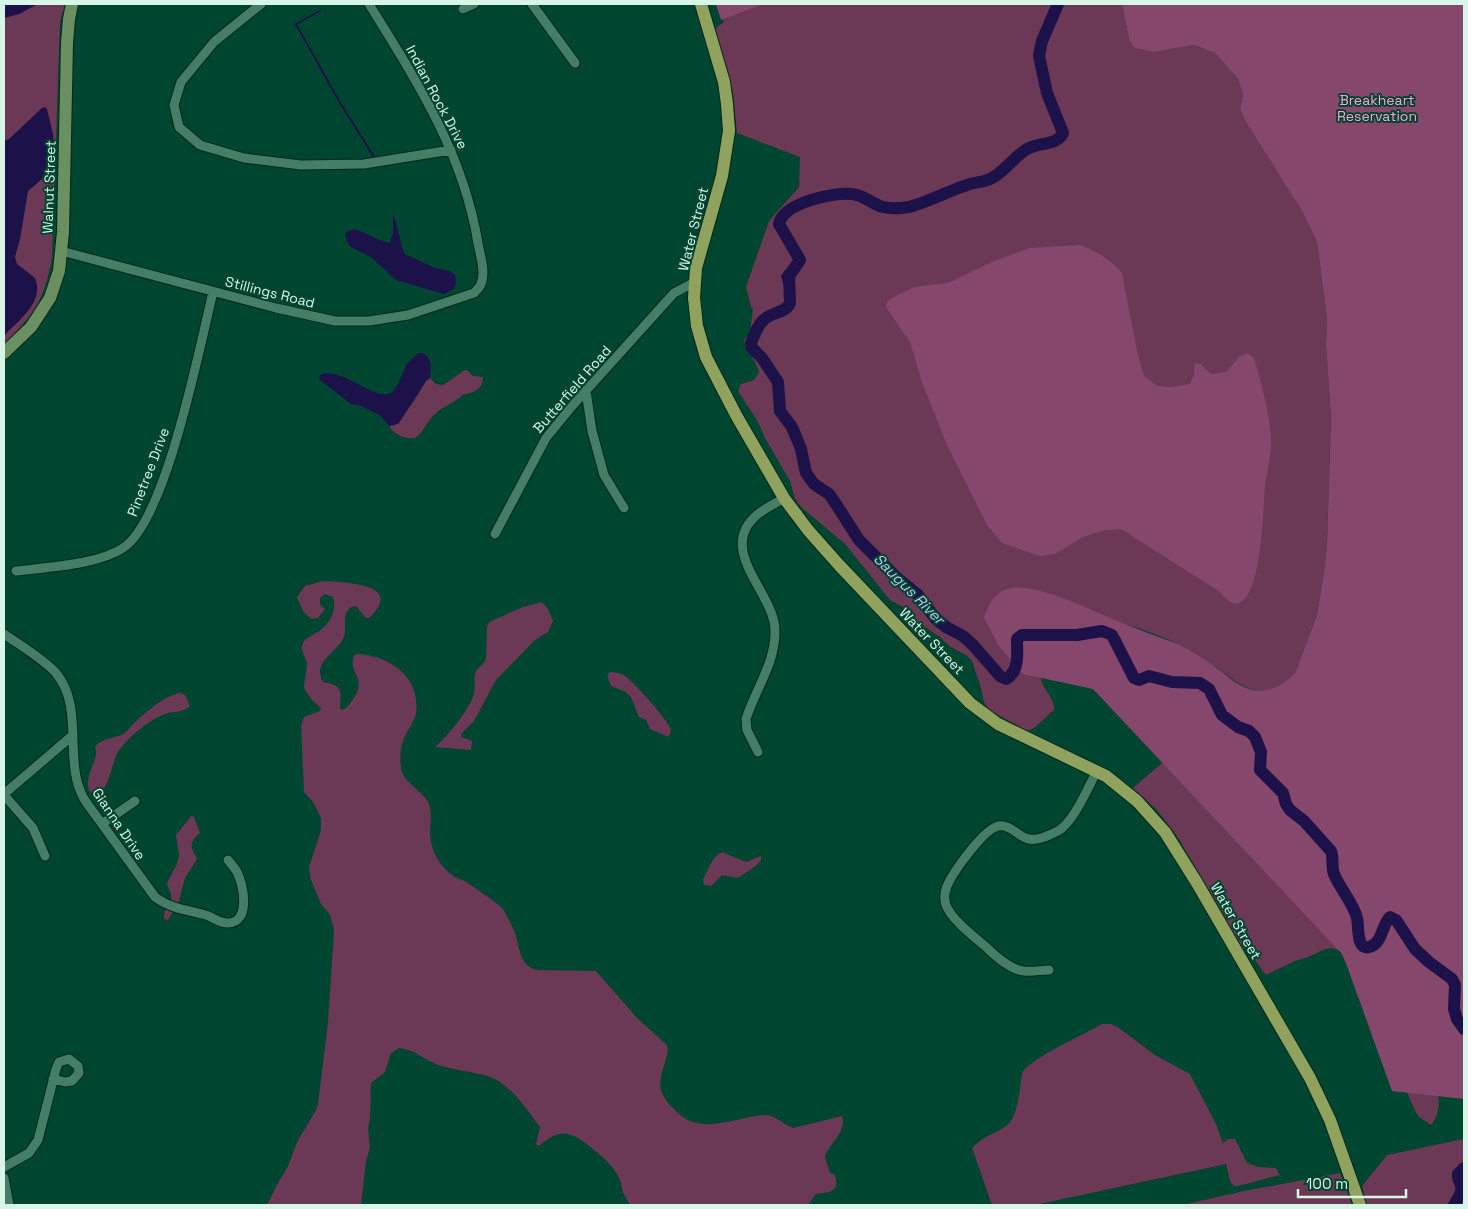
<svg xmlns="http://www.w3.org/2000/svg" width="1468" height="1209" font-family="'Space Grotesk',sans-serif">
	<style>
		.green { fill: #6b3855 }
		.forest { fill: #86476c }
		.water { fill: #1d1149 }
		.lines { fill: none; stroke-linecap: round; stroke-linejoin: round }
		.stream { stroke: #1d1149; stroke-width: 2 }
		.river { stroke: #1d1149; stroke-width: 12 }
		.minor-casing { stroke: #07271b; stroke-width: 11 }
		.secondary-casing { stroke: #07271b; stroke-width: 14 }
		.primary-casing { stroke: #07271b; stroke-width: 14 }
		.minor { stroke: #447e66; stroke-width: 9 }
		.secondary { stroke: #6a9062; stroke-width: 12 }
		.primary { stroke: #8fa35e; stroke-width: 12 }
		.labels { text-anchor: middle; stroke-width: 4; stroke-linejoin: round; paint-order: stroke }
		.street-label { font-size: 14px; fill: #d8f6e8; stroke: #004530 }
		.park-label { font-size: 14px; fill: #fea0d5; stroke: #004530 }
		.water-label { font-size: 15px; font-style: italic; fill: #c0bff6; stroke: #004530 }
	</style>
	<rect width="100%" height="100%" fill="#004530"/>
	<path class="green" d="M 4,4 L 65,4 L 60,22 L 52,257 C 45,299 34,315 4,344 Z
		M 715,4 L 1122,4 L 1129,39 L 1154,52 L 1194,45 L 1215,53 L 1238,79 L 1243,95 L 1240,108 L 1302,211 L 1317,242 L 1327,319 L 1326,345 L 1331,418 L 1327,544 L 1324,573 L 1317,615 L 1296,671 C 1287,683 1271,693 1256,690 C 1241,688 1232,678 1219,669 C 1207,661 1193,653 1180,645 C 1159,634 1133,627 1111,619 L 1221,685 L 1464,735 L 1464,1099 L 1463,1097 L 1436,1078 C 1438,1095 1443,1111 1431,1125 L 1419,1117 L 1415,1111 L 1401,1078 L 1340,951 L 1331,948 L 1325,949 L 1306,958 L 1295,961 L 1266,975 L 1254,959 L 1247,946 L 1243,950 L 1177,836 L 1157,810 L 1133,788 L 1163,762 L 1112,690 L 1041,675 C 1040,689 1055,696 1054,710 L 1034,728 L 1027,731 L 989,710 L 984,702 L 981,688 L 972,661 L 966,655 L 949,646 L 940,637 L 916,621 L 903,607 L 890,600 L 845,544 L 801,507 L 795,499 L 790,481 L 765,438 L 758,422 L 738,391 L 741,384 L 754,380 L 759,372 C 757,360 745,352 744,340 L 750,333 L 753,308 L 751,307 L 746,287 L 769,221 L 799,187 L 800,157 L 737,133 L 733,93 L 714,29 L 724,22 Z
		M 465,370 L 467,370 L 473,376 L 483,377 C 483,389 474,393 464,394 C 454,404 444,405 435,414 C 427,421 424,432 415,438 C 405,439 394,435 389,426 C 402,423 419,393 426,381 L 430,378 L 436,384 L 443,385 Z
		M 323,581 C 334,582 386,582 380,602 C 379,608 373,614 369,618 L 366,618 L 356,606 C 338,609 349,628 343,639 C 335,654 312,662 323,682 C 343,686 341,689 340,708 L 342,710 C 347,708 348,706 351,702 C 370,677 347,676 354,655 L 357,654 C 389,655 421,677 416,713 C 414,723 406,732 403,741 C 400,748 400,759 401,767 C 402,782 421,789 428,802 C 433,812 430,822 430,832 C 430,853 445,876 465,881 C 473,887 498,903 503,909 C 507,916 512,925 515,933 C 520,948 519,966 538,970 L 596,971 L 638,1019 L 667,1045 C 671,1055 657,1075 661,1090 C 664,1099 670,1106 677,1112 C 702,1137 737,1116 766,1115 C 774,1115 785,1125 793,1128 L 842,1116 C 847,1133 829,1143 825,1157 L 830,1173 L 834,1174 L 836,1179 L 836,1187 L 830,1192 L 816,1194 L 808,1205 L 630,1205 C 628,1200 624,1196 623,1192 C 621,1188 622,1184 620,1180 C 614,1166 601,1155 589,1146 C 569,1130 559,1129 539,1146 L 536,1144 L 540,1127 C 525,1107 509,1081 484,1075 C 469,1071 453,1070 438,1065 C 425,1060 414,1049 399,1048 L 391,1053 L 385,1072 L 371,1083 L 370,1118 L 368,1129 L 370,1148 L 366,1161 L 361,1205 L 267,1205 L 278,1183 L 288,1166 L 297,1142 L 315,1112 L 318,1104 L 328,1022 L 334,930 L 330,915 L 321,904 L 311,880 L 309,867 L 321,830 L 321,818 L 313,802 L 304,792 L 301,725 L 304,717 L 320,711 L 321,708 L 311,699 L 304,688 C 304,680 307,672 307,664 C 306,658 301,652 302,646 C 303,639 311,636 316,633 C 329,625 337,612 333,597 L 325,594 L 320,598 L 320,605 L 325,609 L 318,618 L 311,619 L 303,611 L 297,597 L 305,586 Z
		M 542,602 L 548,609 L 553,621 L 548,632 L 535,640 L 496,680 L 474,721 L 461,734 L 462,737 L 472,741 L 471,750 L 435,747 C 447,737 471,708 474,693 C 476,686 473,680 475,674 C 477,667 484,665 486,658 L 487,627 L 489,622 L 523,607 Z
		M 610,672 C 616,672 620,673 625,676 C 633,681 670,722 671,730 C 671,733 669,735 668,737 L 650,729 L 646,720 L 639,717 L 631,697 L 624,691 L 611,686 L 607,675 Z
		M 180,693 L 185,695 L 190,706 C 183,713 174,711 165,714 C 150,719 129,737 120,749 C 110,761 112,791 94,794 L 90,792 C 82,776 101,758 95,747 C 101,738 113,739 123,734 C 127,732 130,727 134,723 C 145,713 165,695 180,693 Z
		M 191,816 L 194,817 L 200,833 C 188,843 191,847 197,859 L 185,878 L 179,901 L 168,920 L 164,919 C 162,909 173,904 171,895 C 171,891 167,887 167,883 L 177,864 L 179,855 L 176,835 Z
		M 722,852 L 746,862 L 761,856 L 761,860 L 757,865 L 741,876 L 738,878 L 722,875 L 711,886 L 704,885 L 703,879 C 709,870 711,857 722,852 Z
		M 1102,1024 L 1111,1024 L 1119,1028 L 1155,1055 L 1190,1074 L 1216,1124 L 1223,1143 L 1228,1139 L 1235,1139 L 1247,1163 L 1258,1167 L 1276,1168 L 1280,1175 C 1271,1177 1240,1187 1234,1186 L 1230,1181 L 1226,1164 L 1035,1205 L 992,1205 L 972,1148 C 985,1135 993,1135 1006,1126 C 1018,1118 1020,1088 1022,1073 C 1029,1059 1085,1034 1102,1024 Z
		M 1464,1139 L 1464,1205 L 1367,1205 L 1362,1186 L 1387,1155 Z
		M 1340,1173 L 1352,1205 L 1182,1205 L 1244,1191 Z"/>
	<path class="forest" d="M 716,4 L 763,4 L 721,20 Z
		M 1122,4 L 1464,4 L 1464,1099 L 1392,1091 L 1343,955 L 1093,689 L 1023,674 L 998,645 L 984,617 C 988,605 994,593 1007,589 C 1034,581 1087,609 1113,619 C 1134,628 1156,636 1178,644 C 1192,651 1205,659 1218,669 C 1226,674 1232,681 1240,685 C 1260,697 1283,688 1296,671 L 1317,615 L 1324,573 L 1327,544 L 1331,418 L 1326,345 L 1327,319 L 1317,242 L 1302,211 L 1245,120 L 1240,108 L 1243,95 L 1238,79 L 1215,53 L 1194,45 L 1154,52 L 1135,48 L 1129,39 Z
		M 1081,245 C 1097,252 1110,259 1122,273 L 1137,351 L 1144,376 L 1157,386 L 1172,387 L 1190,384 L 1194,375 L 1195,363 L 1201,364 L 1211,374 L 1226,372 L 1239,357 L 1247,353 L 1254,358 C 1261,383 1269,410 1271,437 C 1272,453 1267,470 1265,486 C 1263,509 1262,595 1239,603 C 1230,606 1223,595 1217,590 L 1121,529 L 1105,530 L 1083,537 L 1055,554 L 1039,556 L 1002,543 L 987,525 L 947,445 L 922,382 L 910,342 L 886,307 L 887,302 L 892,298 L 914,287 L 948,283 L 994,261 L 1030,248 Z"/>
	<path class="water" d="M 4,4 L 38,4 L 19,14 L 4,18 Z
		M 45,107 L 47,109 L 53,134 L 55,156 L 42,179 L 28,191 L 20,239 L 15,257 L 17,264 L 35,278 C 45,303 18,320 4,336 L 4,141 L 9,139 L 42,108 Z
		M 393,215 C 399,227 400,246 405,254 L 435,268 L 450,271 L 455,275 L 456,282 L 454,289 L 444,294 L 396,280 L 371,257 L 351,247 L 347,242 L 345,233 L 354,229 C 367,232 377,241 390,243 L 393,233 Z
		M 797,265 C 791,278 797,297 788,307 L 786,292 L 781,276 L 785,270 Z
		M 418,353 L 423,353 C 433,359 431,367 430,378 L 426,381 L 399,423 L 395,425 L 389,426 L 380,415 L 361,406 L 351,404 L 319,379 L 320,375 C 342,365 376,404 392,392 C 400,385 402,372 407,364 C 410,360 415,357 418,353 Z"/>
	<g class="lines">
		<path class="stream" d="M 321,10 L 296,24 L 339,101 L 374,157"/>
		<path class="river" d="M 1058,4 L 1042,41 L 1039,56 L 1047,93 L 1063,133 C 1057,146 1039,142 1027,149 C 1014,157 1005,171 992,178 C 986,182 977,182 970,184 C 950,190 929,202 909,207 C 902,208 890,209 883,207 C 872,204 864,195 852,194 C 833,192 783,203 779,224 L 800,260 L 789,276 L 790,303 C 786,313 773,312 766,318 C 758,323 755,334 751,343 L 752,348 L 762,358 L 778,382 L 780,411 L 792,427 L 801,449 L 806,473 L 814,484 L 829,494 L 834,501 L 859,540 L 897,578 L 918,595 L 935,618 L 946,627 L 963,636 L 973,645 L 1000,676 L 1006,679 C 1020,671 1017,653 1017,639 L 1022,635 L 1077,635 L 1102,631 L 1112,635 L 1134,678 L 1139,680 L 1149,676 L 1172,682 L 1200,683 L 1209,689 L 1222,715 L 1238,727 L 1249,731 L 1255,737 L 1261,752 L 1260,770 L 1283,793 L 1286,804 L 1290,810 L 1304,821 L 1331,851 C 1334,858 1331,867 1334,874 C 1340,889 1353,902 1357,918 C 1359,925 1356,951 1369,947 C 1383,943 1381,926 1390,917 L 1396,920 L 1415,949 L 1429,962 L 1452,979 L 1455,985 L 1454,1009 L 1457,1019 L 1464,1029
			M 1454,1205 C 1457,1200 1463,1192 1461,1186 C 1460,1180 1457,1180 1458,1174 L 1464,1168"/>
		<g class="minor-casing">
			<path id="minor" d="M 261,4 L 214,42 L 181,82 L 174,105 L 179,127 L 200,145 L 244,158 L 301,165 L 364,164 L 451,150
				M 532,4 L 575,63
				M 463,9 L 474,4
				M 61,251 L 276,308 L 335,321 L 369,321 L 408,315 L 474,293 C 476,291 480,287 481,284 C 486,272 480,255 478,243 C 463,152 416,80 369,4
				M 586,391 L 592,431 L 604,475 L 624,508
				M 495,534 L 546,438 L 573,405 L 674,293 L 695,282
				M 16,571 C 48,567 97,565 123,548 C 166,521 200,345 213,292
				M 4,634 C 21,646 42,658 56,673 C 81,703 68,746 77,781 C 79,789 82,796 86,802 L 155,897 C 171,909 187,910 206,915 C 212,917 220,923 227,923 C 251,924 244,885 237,872 C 235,868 231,864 228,860
				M 758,752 L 747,730 L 746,719 C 755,690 775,664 775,632 C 776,593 714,550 758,514 C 766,508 776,503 784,498
				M 4,794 L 73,735
				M 4,795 L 33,828 L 45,856
				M 102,824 L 135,801
				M 1049,970 C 1040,970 1027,973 1019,970 C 1006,966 994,955 985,946 C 973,936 951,919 946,905 C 944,899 945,891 947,886 C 953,872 983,830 998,826 C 1011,824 1018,837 1029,839 C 1038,841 1050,835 1058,831 C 1074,822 1088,787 1097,771
				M 4,1167 L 29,1153 L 38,1140 L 56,1069 L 59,1062 L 69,1059 L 78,1066 L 79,1073 L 72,1081 L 65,1082 L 53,1079
				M 4,1178 L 9,1205"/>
		</g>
		<g class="secondary-casing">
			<path id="secondary" d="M 4,353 L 31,327 L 50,298 L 59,271 L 63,232 L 67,43 L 69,19 L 72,4"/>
		</g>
		<g class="primary-casing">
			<path id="primary" d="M 701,4 L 724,82 L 727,104 L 729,131 L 722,176 L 696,268 L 694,298 L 697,326 L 706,357 L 736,415 L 784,498 L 808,530 L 839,565 L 970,703 L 998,724 L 1106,776 L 1137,801 L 1165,832 L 1197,883 L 1310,1078 L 1330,1120 L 1360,1205"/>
		</g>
		<use href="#minor" class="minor"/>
		<use href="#secondary" class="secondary"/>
		<use href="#primary" class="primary"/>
	</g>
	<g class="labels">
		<g class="street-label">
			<text transform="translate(437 97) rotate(62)" y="5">Indian Rock Drive</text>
			<text transform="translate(49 187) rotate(-88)" y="5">Walnut Street</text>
			<text transform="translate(693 229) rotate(-76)" y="5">Water Street</text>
			<text transform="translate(270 292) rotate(14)" y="5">Stillings Road</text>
			<text transform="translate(572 389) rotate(-49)" y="5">Butterfield Road</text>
			<text transform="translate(148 472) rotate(-69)" y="5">Pinetree Drive</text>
			<text transform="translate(932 641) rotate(46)" y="5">Water Street</text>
			<text transform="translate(119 824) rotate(56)" y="5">Gianna Drive</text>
			<text transform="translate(1236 921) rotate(60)" y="5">Water Street</text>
		</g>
		<g class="park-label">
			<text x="1377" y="105">Breakheart<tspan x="1377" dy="16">Reservation</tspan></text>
		</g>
		<g class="water-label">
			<text transform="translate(909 589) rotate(45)" y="5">Saugus River</text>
		</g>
	</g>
	<rect width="1468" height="1209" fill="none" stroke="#d8f6e8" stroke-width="10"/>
	<path d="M1298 1189v8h108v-8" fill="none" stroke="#d8f6e8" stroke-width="2.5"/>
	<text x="1306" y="1189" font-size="15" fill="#d8f6e8" stroke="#004530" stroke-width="4" paint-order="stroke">100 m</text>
</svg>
